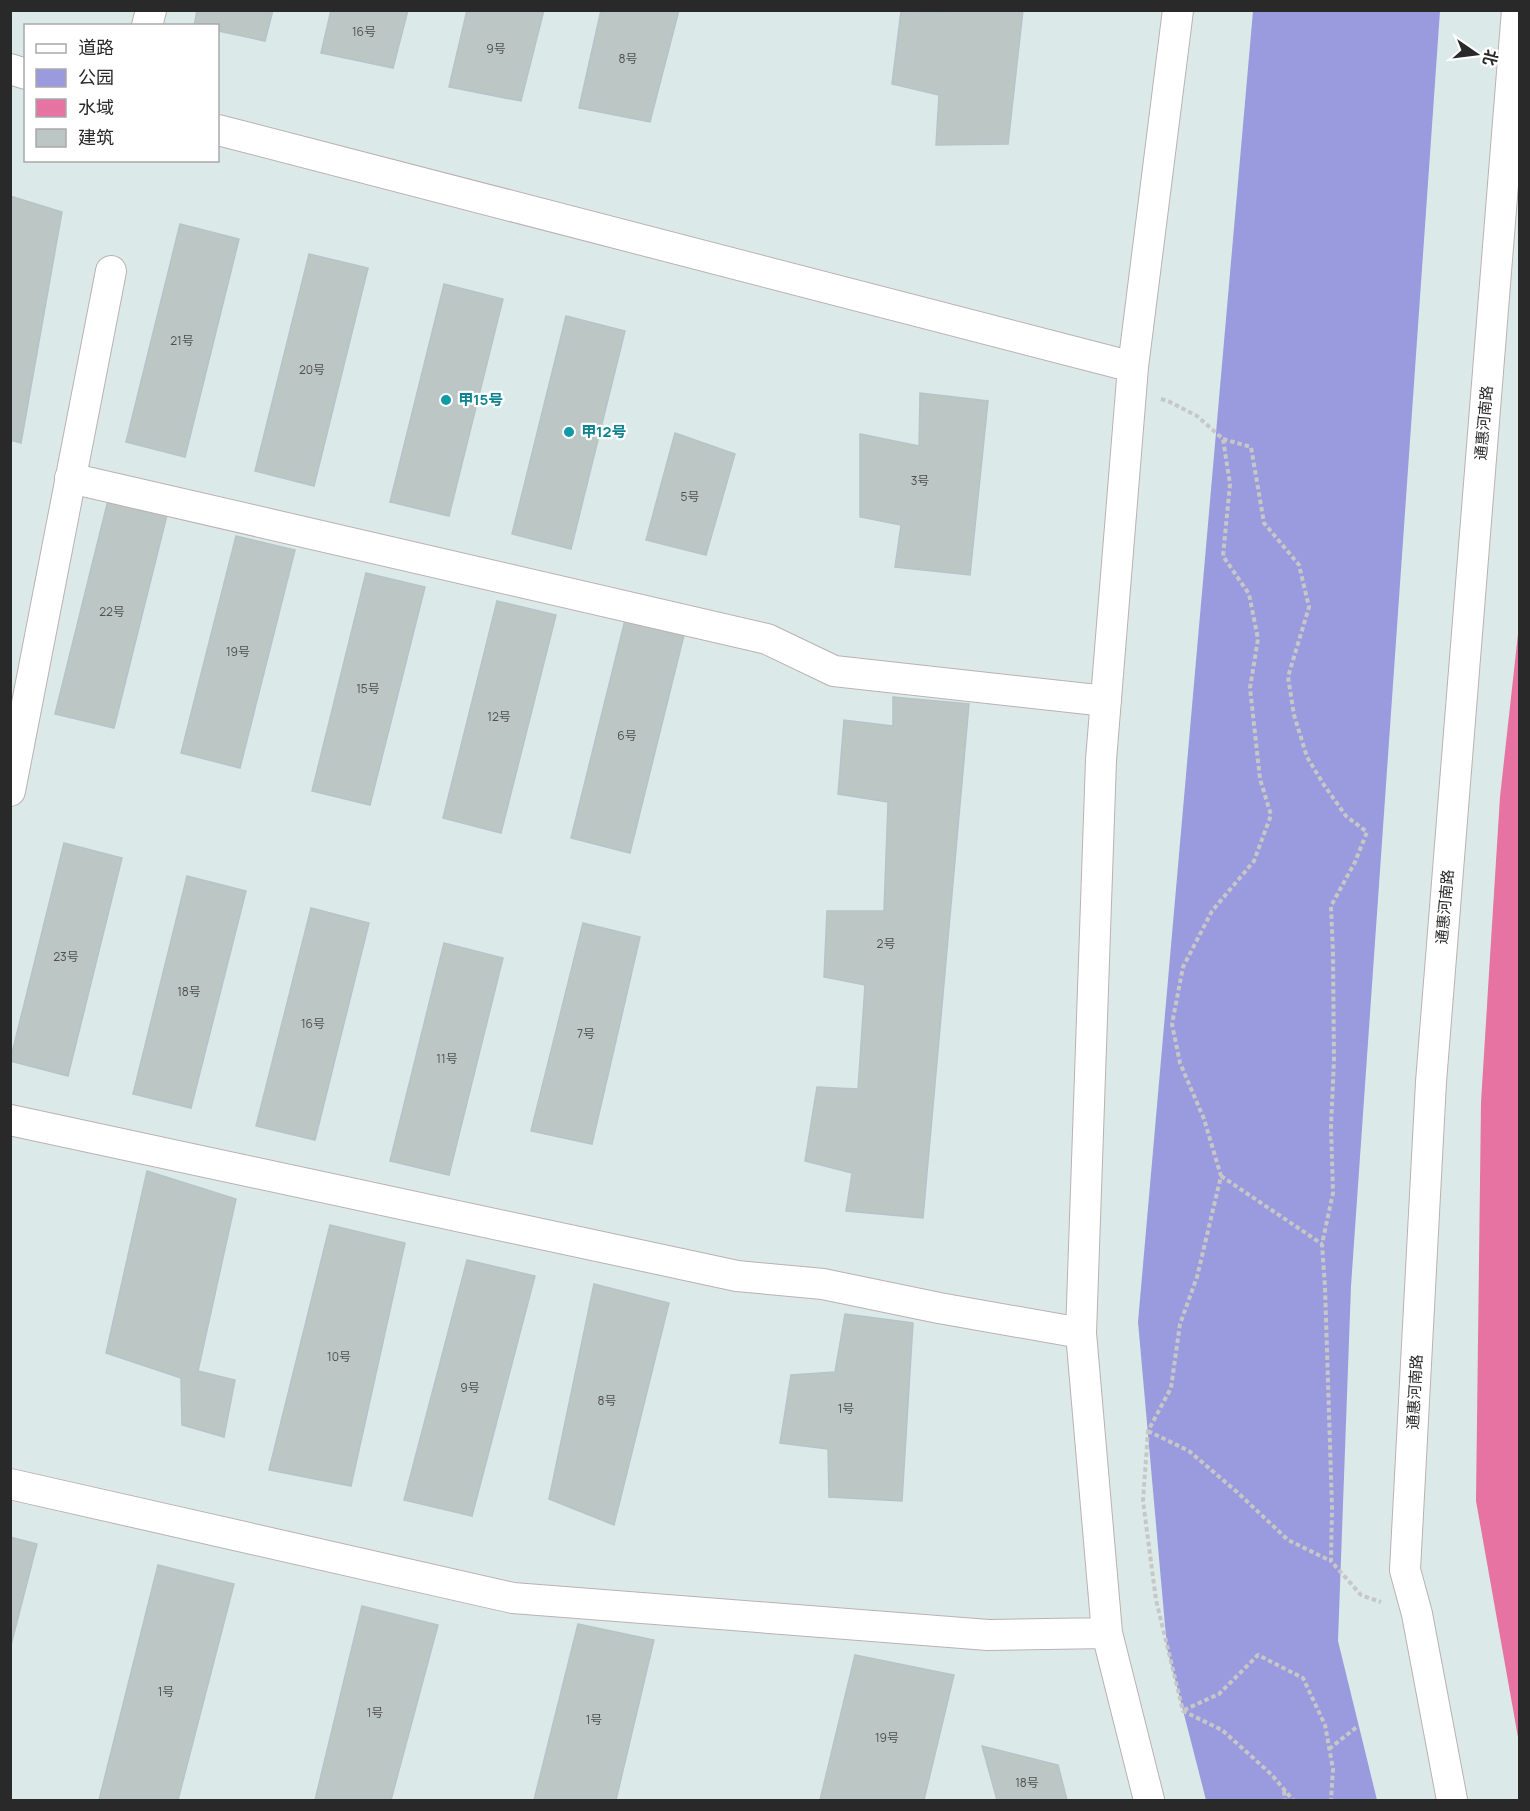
<svg xmlns="http://www.w3.org/2000/svg" width="1530" height="1811" font-family="Manrope,'Noto Sans SC',sans-serif">
	<style>
		.green { fill: #9a9bde }
		.water { fill: #e773a2 }
		.building { fill: #bbc6c5; stroke: #b5c5c5; stroke-width: 1.5 }
		.lines { fill: none; stroke-linecap: round; stroke-linejoin: round }
		.street-casing { stroke: #bcb1af; stroke-width: 32 }
		.path { stroke: #c7c7c7; stroke-width: 4; stroke-dasharray: 4.5 3; stroke-linecap: butt }
		.street { stroke: #fff; stroke-width: 30 }
		.culture-dot { fill: #0f9aa8; stroke: #fff; stroke-width: 2 }
		.labels { text-anchor: middle; stroke-width: 4.5; stroke-linejoin: round; paint-order: stroke }
		.number-label { font-size: 12px; fill: #4e5050 }
		.culture-label { font-size: 15px; font-weight: bold; fill: #0d838f; stroke: #fff; text-anchor: start }
		.street-label { font-size: 15px; fill: #292929; stroke: #fff }
	</style>
	<rect width="100%" height="100%" fill="#dbeae9"/>
	<path class="green" d="M 1253,11 L 1440,11 L 1351,1286 L 1338,1641 L 1377,1800 L 1206,1800 L 1167,1648 L 1138,1322 Z"/>
	<path class="water" d="M 1519,625 L 1519,1743 L 1476,1501 L 1481,1102 L 1500,797 Z"/>
	<path class="building" d="M 197,10 L 273,10 L 265,41 L 218,31 L 218,26 L 194,26 Z
		M 331,10 L 408,10 L 393,68 L 321,53 Z
		M 467,10 L 544,10 L 521,101 L 449,87 Z
		M 601,10 L 679,10 L 650,122 L 579,108 Z
		M 946,10 L 1023,10 L 1008,144 L 936,145 L 939,95 L 892,84 L 901,11 L 945,12 Z
		M 10,196 L 62,212 L 21,443 L 10,440 Z
		M 180,224 L 239,239 L 185,457 L 126,442 Z
		M 309,254 L 368,268 L 314,486 L 255,471 Z
		M 444,284 L 503,299 L 449,516 L 390,502 Z
		M 566,316 L 625,331 L 571,549 L 512,534 Z
		M 920,393 L 988,401 L 970,575 L 895,567 L 901,525 L 860,517 L 860,434 L 919,446 Z
		M 675,433 L 735,454 L 706,555 L 646,540 Z
		M 109,496 L 168,511 L 114,728 L 55,714 Z
		M 236,536 L 295,550 L 240,768 L 181,753 Z
		M 366,573 L 425,587 L 370,805 L 312,791 Z
		M 497,601 L 556,615 L 501,833 L 443,818 Z
		M 625,620 L 684,635 L 630,853 L 571,838 Z
		M 893,697 L 969,704 L 923,1218 L 846,1211 L 852,1173 L 805,1161 L 817,1087 L 858,1089 L 865,985 L 824,977 L 827,911 L 884,911 L 888,802 L 838,794 L 844,720 L 893,726 Z
		M 64,843 L 122,858 L 68,1076 L 10,1061 Z
		M 187,876 L 246,891 L 191,1108 L 133,1094 Z
		M 311,908 L 369,923 L 315,1140 L 256,1126 Z
		M 583,923 L 640,937 L 592,1144 L 531,1131 Z
		M 444,943 L 503,958 L 449,1175 L 390,1161 Z
		M 147,1171 L 236,1199 L 198,1371 L 235,1380 L 224,1437 L 182,1425 L 181,1378 L 106,1353 Z
		M 330,1225 L 405,1243 L 351,1486 L 269,1470 Z
		M 467,1260 L 535,1276 L 472,1516 L 404,1500 Z
		M 594,1284 L 669,1303 L 614,1525 L 549,1499 Z
		M 845,1314 L 913,1323 L 902,1501 L 829,1497 L 828,1449 L 780,1443 L 791,1375 L 835,1372 Z
		M 10,1537 L 37,1544 L 10,1649 Z
		M 158,1565 L 234,1584 L 178,1800 L 99,1800 Z
		M 362,1606 L 438,1625 L 391,1800 L 315,1800 Z
		M 578,1624 L 654,1640 L 616,1800 L 534,1800 Z
		M 855,1655 L 954,1675 L 924,1800 L 820,1800 Z
		M 982,1746 L 1058,1765 L 1067,1800 L 997,1800 Z"/>
	<g class="lines">
		<g class="street-casing">
			<path id="street" d="M 147,26 L 151,10
				M 10,69 L 26,74
				M 218,130 L 1133,367
				M 70,478 L 767,639 L 834,671 L 1106,701
				M 10,791 L 111,271
				M 10,1120 L 737,1276 L 823,1284 L 939,1308 L 1081,1333
				M 10,1484 L 513,1598 L 988,1635 L 1107,1633
				M 1149,1800 L 1107,1633 L 1081,1333 L 1101,760 L 1133,367 L 1178,10
				M 1452,1800 L 1417,1614 L 1405,1570 L 1431,1082 L 1517,10"/>
		</g>
		<path class="path" d="M 1161,399 L 1168,401 L 1197,416 L 1223,439 L 1230,484 L 1223,556 L 1249,594 L 1258,639 L 1250,688 L 1260,779 L 1271,815 L 1254,861 L 1212,911 L 1183,967 L 1172,1024 L 1180,1063 L 1204,1119 L 1221,1176 L 1197,1277 L 1180,1324 L 1171,1388 L 1148,1431 L 1143,1501 L 1156,1600 L 1183,1711 L 1222,1730 L 1271,1774 L 1293,1800
			M 1223,439 L 1251,447 L 1264,523 L 1299,565 L 1309,607 L 1288,677 L 1294,715 L 1307,757 L 1324,785 L 1346,816 L 1367,832 L 1355,862 L 1331,906 L 1333,954 L 1334,1060 L 1331,1126 L 1333,1193 L 1322,1244 L 1325,1287 L 1332,1508 L 1331,1561 L 1361,1595 L 1381,1602
			M 1221,1176 L 1322,1244
			M 1148,1431 L 1189,1451 L 1237,1492 L 1288,1540 L 1331,1561
			M 1184,1710 L 1219,1694 L 1258,1655 L 1303,1678 L 1325,1725 L 1333,1769 L 1331,1800
			M 1329,1749 L 1358,1726
			M 1284,1791 L 1285,1800"/>
		<use href="#street" class="street"/>
	</g>
	<g class="culture-dot">
		<circle cx="446" cy="400" r="6"/>
		<circle cx="569" cy="432" r="6"/>
	</g>
	<g class="labels">
		<g class="number-label">
			<text x="364" y="36">16号</text>
			<text x="496" y="53">9号</text>
			<text x="628" y="63">8号</text>
			<text x="182" y="345">21号</text>
			<text x="312" y="374">20号</text>
			<text x="920" y="485">3号</text>
			<text x="690" y="501">5号</text>
			<text x="112" y="616">22号</text>
			<text x="238" y="656">19号</text>
			<text x="368" y="693">15号</text>
			<text x="499" y="721">12号</text>
			<text x="627" y="740">6号</text>
			<text x="886" y="948">2号</text>
			<text x="66" y="961">23号</text>
			<text x="189" y="996">18号</text>
			<text x="313" y="1028">16号</text>
			<text x="586" y="1038">7号</text>
			<text x="447" y="1063">11号</text>
			<text x="339" y="1361">10号</text>
			<text x="470" y="1392">9号</text>
			<text x="607" y="1405">8号</text>
			<text x="846" y="1413">1号</text>
			<text x="166" y="1696">1号</text>
			<text x="375" y="1717">1号</text>
			<text x="594" y="1724">1号</text>
			<text x="887" y="1742">19号</text>
			<text x="1027" y="1787">18号</text>
		</g>
		<g class="culture-label">
			<text x="458" y="405">甲15号</text>
			<text x="581" y="437">甲12号</text>
		</g>
		<g class="street-label">
			<text transform="translate(1484 423) rotate(-85)" y="5">通惠河南路</text>
			<text transform="translate(1445 907) rotate(-85)" y="5">通惠河南路</text>
			<text transform="translate(1415 1392) rotate(-87)" y="5">通惠河南路</text>
		</g>
	</g>
	<rect width="1530" height="1811" fill="none" stroke="#292929" stroke-width="24"/>
	<rect x="24" y="24" width="195" height="138" fill="#ffffff" stroke="#a9a9a9" stroke-width="1.5"/>
	<rect x="36" y="44" width="30" height="9" fill="#ffffff" stroke="#a9a9a9" stroke-width="1.5"/>
	<text x="78" y="54" font-size="18" fill="#292929">道路</text>
	<rect x="36" y="69" width="30" height="18" fill="#9a9bde" stroke="#a9a9a9" stroke-width="1.5"/>
	<text x="78" y="84" font-size="18" fill="#292929">公园</text>
	<rect x="36" y="99" width="30" height="18" fill="#e773a2" stroke="#a9a9a9" stroke-width="1.5"/>
	<text x="78" y="114" font-size="18" fill="#292929">水域</text>
	<rect x="36" y="129" width="30" height="18" fill="#bbc6c5" stroke="#a9a9a9" stroke-width="1.5"/>
	<text x="78" y="144" font-size="18" fill="#292929">建筑</text>
	<g transform="translate(1476 54) rotate(104)" stroke="#ffffff" stroke-width="4.5" paint-order="stroke">
	<path d="M0-4.5L10 22L0 15L-10 22Z" fill="#292929"/>
	<text y="-9" font-size="16" font-weight="bold" text-anchor="middle" fill="#292929">北</text>
	</g>
</svg>
